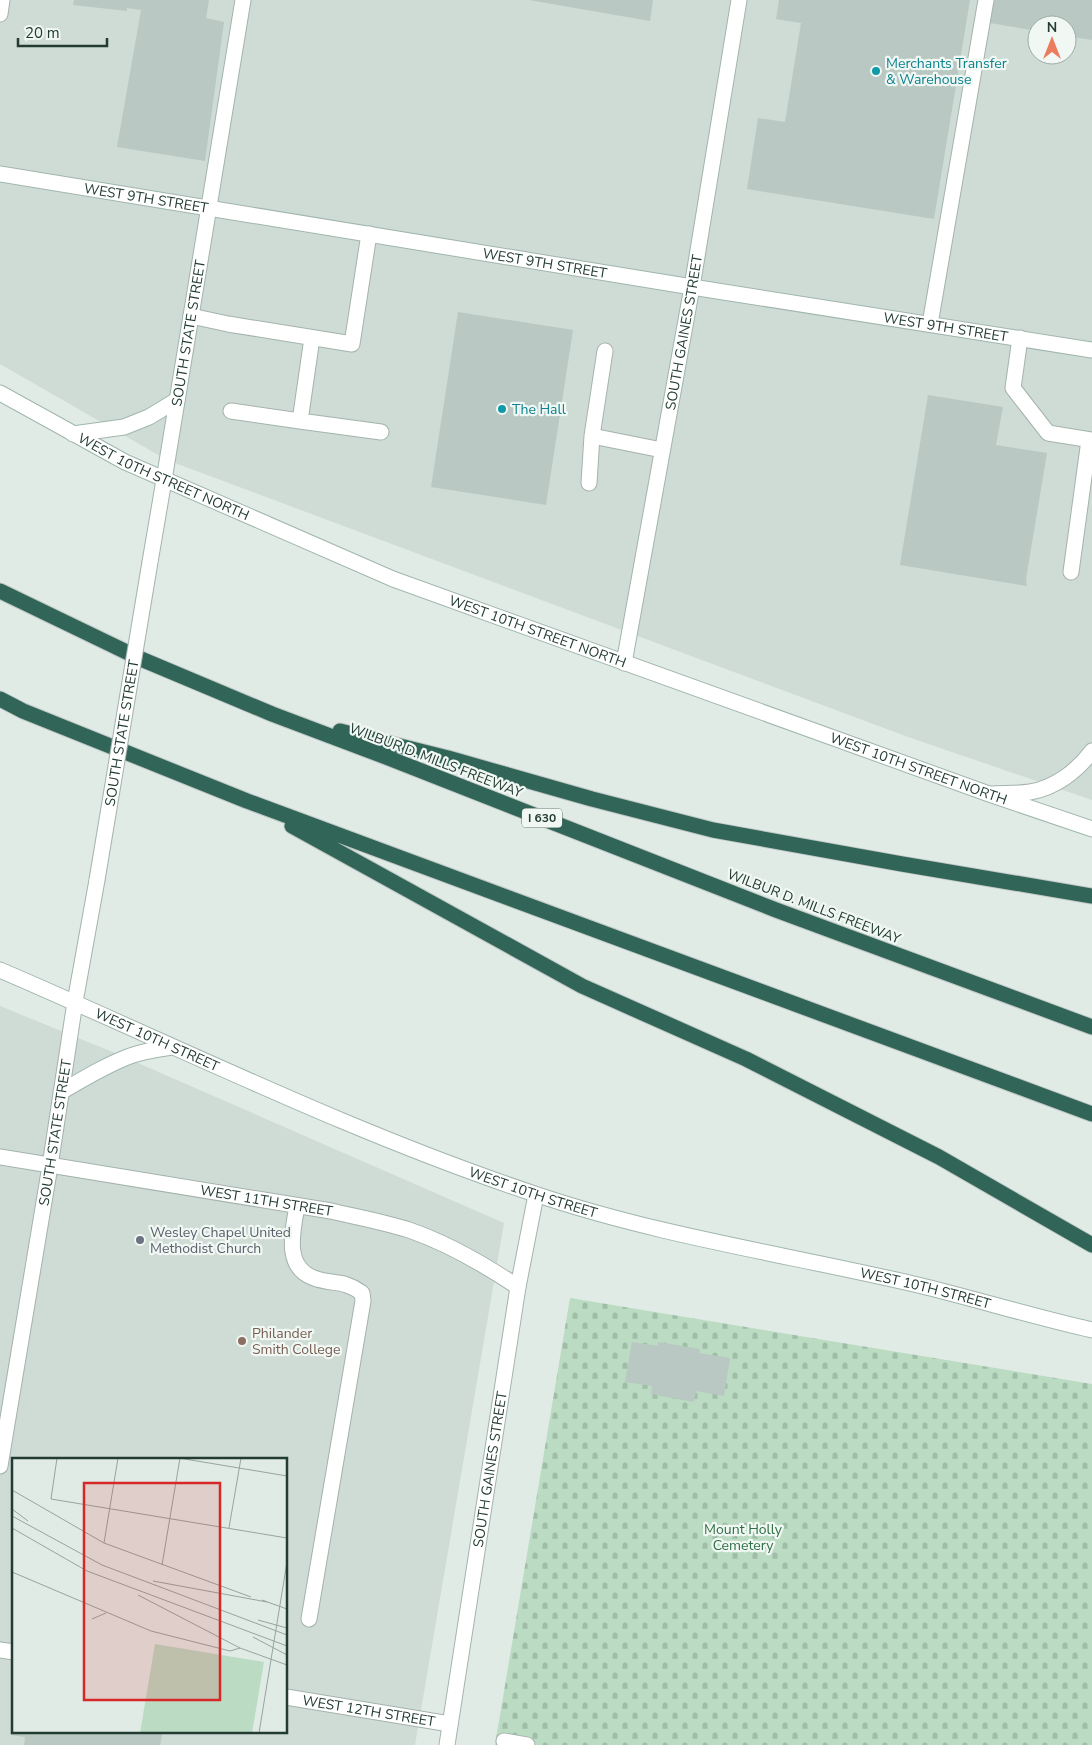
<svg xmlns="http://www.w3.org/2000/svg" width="1092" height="1745" font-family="'Nunito Sans',sans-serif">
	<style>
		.built { fill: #cfdbd5; fill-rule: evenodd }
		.cemetery { fill: url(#cemetery-stones) }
		.building { fill: #b9c8c2 }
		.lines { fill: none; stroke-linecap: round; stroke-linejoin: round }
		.lane-casing { stroke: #a4b3ad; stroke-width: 17 }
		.street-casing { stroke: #a4b3ad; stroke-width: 17 }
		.secondary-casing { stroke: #a0b6ae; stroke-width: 17 }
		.highway-casing { stroke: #c1c8c6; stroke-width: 17 }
		.lane { stroke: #fff; stroke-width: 15 }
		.street { stroke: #fff; stroke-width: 15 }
		.secondary { stroke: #fff; stroke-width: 15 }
		.highway { stroke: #306558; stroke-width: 15 }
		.street-bridge-casing { stroke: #a4b3ad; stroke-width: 17; stroke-linecap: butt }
		.street-bridge { stroke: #fff; stroke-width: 15 }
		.culture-dot { fill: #0f9aa8; stroke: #f1f8f4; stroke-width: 2 }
		.worship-dot { fill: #6b7280; stroke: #f1f8f4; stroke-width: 2 }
		.education-dot { fill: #8d6e63; stroke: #f1f8f4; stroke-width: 2 }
		.labels { text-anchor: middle; stroke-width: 4.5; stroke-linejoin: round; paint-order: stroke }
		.shield { fill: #f1f8f4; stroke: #60746d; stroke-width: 1 }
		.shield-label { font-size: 12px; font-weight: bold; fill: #223b33 }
		.culture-label { font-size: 14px; fill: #0d838f; stroke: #f1f8f4; text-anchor: start }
		.street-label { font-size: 14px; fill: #223b33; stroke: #f1f8f4 }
		.worship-label { font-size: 14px; fill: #5b616d; stroke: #f1f8f4; text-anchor: start }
		.education-label { font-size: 14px; fill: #785e54; stroke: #f1f8f4; text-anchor: start }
		.park-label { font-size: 14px; fill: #2e6f45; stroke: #f1f8f4 }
		.inset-road { fill: none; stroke: #95a59e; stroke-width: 1 }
		.view { fill: #d62828; fill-opacity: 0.15; stroke: #d62828; stroke-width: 2.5 }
		.inset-edge { fill: none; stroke: #223b33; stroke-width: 2.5 }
	</style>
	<defs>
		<pattern id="cemetery-stones" width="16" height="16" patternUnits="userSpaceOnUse" patternTransform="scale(1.25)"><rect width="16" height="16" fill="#bbdbc2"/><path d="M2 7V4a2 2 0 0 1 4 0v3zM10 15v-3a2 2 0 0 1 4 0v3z" fill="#a0bda7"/></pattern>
	</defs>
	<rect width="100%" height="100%" fill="#e1ebe6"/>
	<path class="built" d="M 0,0 L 1092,0 L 1092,800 L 908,737 L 167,460 L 0,364 ZM 1037,25 L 1067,25 L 1067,55 L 1037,55 Z
		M 0,1006 L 115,1053 L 504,1223 L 415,1745 L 0,1745 ZM 14,1459 L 286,1459 L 286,1731 L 14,1731 Z"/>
	<path class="cemetery" d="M 570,1298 L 1092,1384 L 1092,1745 L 495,1745 Z"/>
	<path class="building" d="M 74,0 L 209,0 L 206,18 L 224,22 L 205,161 L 117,147 L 141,10 L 127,8 L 127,11 L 73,5 Z
		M 529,0 L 653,0 L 650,21 Z
		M 779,0 L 970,0 L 934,219 L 747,189 L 758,118 L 785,122 L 801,23 L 776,19 Z
		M 994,0 L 1092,0 L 1092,40 L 1067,36 L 1067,25 L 1037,25 L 1037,31 L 990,23 Z
		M 458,312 L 573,330 L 546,505 L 431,487 Z
		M 928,395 L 1003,407 L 996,445 L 1047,453 L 1026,579 L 1027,586 L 900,565 Z
		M 632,1342 L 658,1346 L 658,1342 L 700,1349 L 699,1353 L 730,1358 L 724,1396 L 696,1391 L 694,1402 L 651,1394 L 652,1386 L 625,1382 Z
		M 13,1727 L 14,1731 L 163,1731 L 160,1745 L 24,1745 L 25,1737 L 11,1735 Z"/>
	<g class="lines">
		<g class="lane-casing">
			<path id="lane" d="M 0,14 L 2,0
				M 191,316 L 228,324 L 352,344 L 369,234
				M 930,324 L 986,0
				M 1020,338 L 1013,388 L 1048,433 L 1092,440
				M 605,351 L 592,436 L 662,450
				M 231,411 L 300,421 L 312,338
				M 300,421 L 381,432
				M 589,483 L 592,436
				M 1071,572 L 1089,440
				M 297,1206 C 293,1230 283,1267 314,1278 C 333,1285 343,1279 362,1293 L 363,1301 L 309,1619
				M 504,1741 L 527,1745"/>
		</g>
		<g class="street-casing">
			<g id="street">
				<path d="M 150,562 L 164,480"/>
				<path d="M 990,794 C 1003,793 1017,794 1030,792 C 1055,788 1077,771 1092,751"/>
				<path id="s1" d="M 0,1157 L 331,1211 C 357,1217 384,1222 409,1230 C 447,1243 485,1265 518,1287"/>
				<path id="s2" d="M 0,1466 L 50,1166 L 75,1002 L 97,880"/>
				<path d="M 0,1650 L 14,1652"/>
				<path id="s3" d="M 286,1697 L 450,1724"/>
				<path id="s4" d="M 447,1745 L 518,1287 L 536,1195"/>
			</g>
		</g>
		<g class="secondary-casing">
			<g id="secondary">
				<path id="s5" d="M 0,174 L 692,287 L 1092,350"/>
				<path id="s6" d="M 0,393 L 125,462 L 393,579 L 989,794 L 1092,829"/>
				<path d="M 73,434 L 124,427 L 149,417 L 177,400"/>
				<path id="s7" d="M 164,480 L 243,0"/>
				<path id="s8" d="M 624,663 L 692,287 L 739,0"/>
				<path id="s9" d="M 0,970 C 177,1046 351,1133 535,1194 C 659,1236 790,1255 918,1285 C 976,1299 1034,1317 1092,1330"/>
				<path d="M 61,1092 C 83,1079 106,1065 130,1056 C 144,1051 158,1049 172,1047"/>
			</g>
		</g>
		<g class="highway-casing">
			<path id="highway" d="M 0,591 L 141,659 L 272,714 L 386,757 L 776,910 L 1092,1027
				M 0,699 L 23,711 L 247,801 L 1092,1114
				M 340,731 L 448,758 L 592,799 L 713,830 L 902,864 L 1092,896
				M 292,826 L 582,986 L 746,1059 L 939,1157 L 1092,1245"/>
		</g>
		<use href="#lane" class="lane"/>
		<use href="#street" class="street"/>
		<use href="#secondary" class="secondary"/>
		<use href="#highway" class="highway"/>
		<g class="street-bridge-casing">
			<g id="street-bridge">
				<path id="s10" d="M 97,880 L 150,562"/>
			</g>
		</g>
		<use href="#street-bridge" class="street-bridge"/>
	</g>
	<g class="culture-dot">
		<circle cx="876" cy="71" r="5"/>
		<circle cx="502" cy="409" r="5"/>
	</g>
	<circle class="worship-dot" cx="140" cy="1240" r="5"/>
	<circle class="education-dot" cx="242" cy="1341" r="5"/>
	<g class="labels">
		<rect class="shield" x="522" y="808.5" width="40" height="19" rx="4"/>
		<g class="shield-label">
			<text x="542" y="822">I 630</text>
		</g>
		<g class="culture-label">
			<text x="886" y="68">Merchants Transfer<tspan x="886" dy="16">&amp; Warehouse</tspan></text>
			<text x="512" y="414">The Hall</text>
		</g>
		<g class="street-label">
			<text dy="5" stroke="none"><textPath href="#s5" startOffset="148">WEST 9TH STREET</textPath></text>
			<text dy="5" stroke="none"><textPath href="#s5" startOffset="552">WEST 9TH STREET</textPath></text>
			<text dy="5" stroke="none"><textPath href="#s5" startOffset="958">WEST 9TH STREET</textPath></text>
			<text dy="5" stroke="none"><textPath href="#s8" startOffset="336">SOUTH GAINES STREET</textPath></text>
			<text dy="5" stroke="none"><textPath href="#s7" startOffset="149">SOUTH STATE STREET</textPath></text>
			<text dy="5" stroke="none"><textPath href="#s6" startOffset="184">WEST 10TH STREET NORTH</textPath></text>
			<text dy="5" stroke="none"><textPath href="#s6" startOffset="589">WEST 10TH STREET NORTH</textPath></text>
			<text dy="5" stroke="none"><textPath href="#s10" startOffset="149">SOUTH STATE STREET</textPath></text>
			<text transform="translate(436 760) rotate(21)" y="5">WILBUR D. MILLS FREEWAY</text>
			<text dy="5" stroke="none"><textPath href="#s6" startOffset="994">WEST 10TH STREET NORTH</textPath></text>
			<text transform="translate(814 906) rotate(21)" y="5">WILBUR D. MILLS FREEWAY</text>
			<text dy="5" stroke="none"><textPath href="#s9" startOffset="172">WEST 10TH STREET</textPath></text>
			<text dy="5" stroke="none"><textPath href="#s2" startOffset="338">SOUTH STATE STREET</textPath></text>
			<text dy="5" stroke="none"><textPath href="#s9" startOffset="578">WEST 10TH STREET</textPath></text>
			<text dy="5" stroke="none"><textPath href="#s1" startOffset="270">WEST 11TH STREET</textPath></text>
			<text dy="5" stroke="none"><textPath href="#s9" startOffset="982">WEST 10TH STREET</textPath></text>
			<text dy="5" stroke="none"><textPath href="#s4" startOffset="279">SOUTH GAINES STREET</textPath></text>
			<text dy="5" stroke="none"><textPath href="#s3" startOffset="84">WEST 12TH STREET</textPath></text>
		</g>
		<g class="worship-label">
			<text x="150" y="1237">Wesley Chapel United<tspan x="150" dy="16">Methodist Church</tspan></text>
		</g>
		<g class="education-label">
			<text x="252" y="1338">Philander<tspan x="252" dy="16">Smith College</tspan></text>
		</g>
		<g class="park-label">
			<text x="743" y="1534">Mount Holly<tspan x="743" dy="16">Cemetery</tspan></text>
		</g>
	</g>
	<g transform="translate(12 1458)">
		<rect width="275" height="275" fill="#e1ebe6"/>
		<path d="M 143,186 L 252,204 L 240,275 L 128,275 Z" fill="#bbdbc2"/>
		<path class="inset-road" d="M 167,0 L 275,18M 0,32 L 92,85 L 239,139M 39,41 L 45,0M 39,41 L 275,80M 0,51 L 16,63M 0,58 L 90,107 L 275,177M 0,70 L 75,113 L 275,188M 217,70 L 229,0M 92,85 L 106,0M 150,107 L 168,0M 0,114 L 139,173 L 218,193 L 228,190 L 275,207M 141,123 L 255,144M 126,137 L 228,190M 250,142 L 275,151M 80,161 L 94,155M 246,162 L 275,170M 241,179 L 275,197M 247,275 L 275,104"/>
		<path class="view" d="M 72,25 L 208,25 L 208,242 L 72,242 Z"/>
		<rect width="275" height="275" class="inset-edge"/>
	</g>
	<g transform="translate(1052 40)"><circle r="24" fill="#f1f8f4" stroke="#9eaca7"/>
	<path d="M0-4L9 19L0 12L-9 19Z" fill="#eb7d5f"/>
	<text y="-8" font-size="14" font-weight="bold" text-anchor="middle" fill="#223b33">N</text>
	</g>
	<path d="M18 38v8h89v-8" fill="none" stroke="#223b33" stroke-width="2.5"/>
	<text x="25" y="38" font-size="15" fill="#223b33" stroke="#f1f8f4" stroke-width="4" paint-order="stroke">20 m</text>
</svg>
